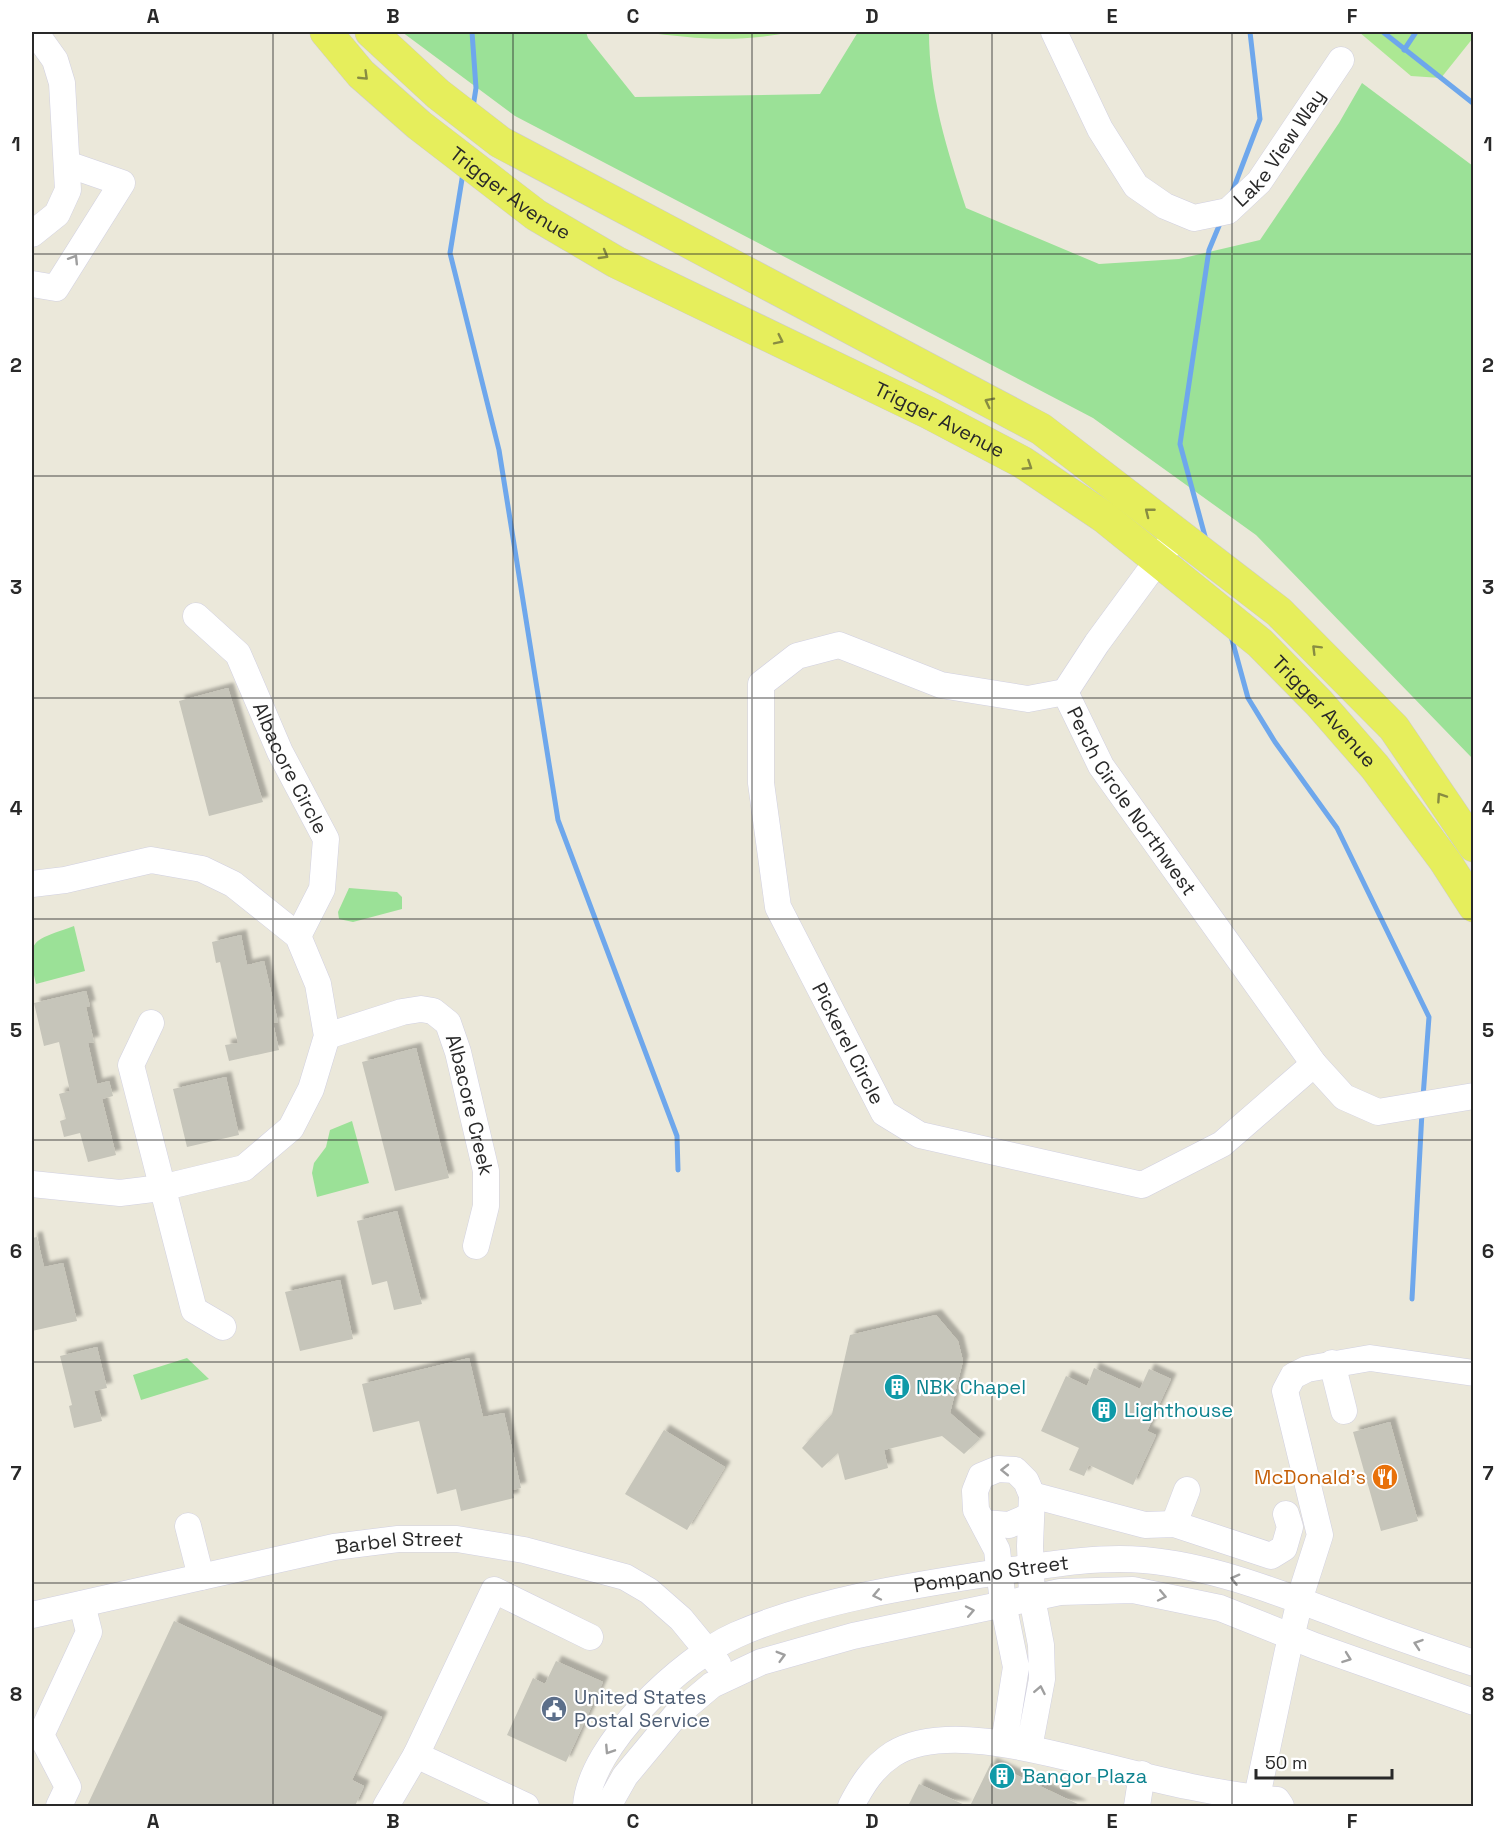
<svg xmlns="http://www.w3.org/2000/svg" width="1505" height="1838" font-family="'Space Grotesk',sans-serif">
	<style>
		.green { fill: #9be197 }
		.pitch { fill: #ace893 }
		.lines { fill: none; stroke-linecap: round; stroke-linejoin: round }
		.stream { stroke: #6ea7ec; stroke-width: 5 }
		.building { fill: #c6c5ba; filter: url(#shadow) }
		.minor-casing { stroke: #d1d0e1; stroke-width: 27 }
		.major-casing { stroke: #ccc; stroke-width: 33 }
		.minor { stroke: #fff; stroke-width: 26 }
		.major { stroke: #e6ee5c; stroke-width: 32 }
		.oneway { stroke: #888c42 }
		.oneway2 { stroke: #9f9f9f }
		.grid { fill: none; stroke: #292929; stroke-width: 1.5; stroke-opacity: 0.55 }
		.labels { text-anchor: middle; stroke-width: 4.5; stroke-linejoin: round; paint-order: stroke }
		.street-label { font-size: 20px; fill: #292929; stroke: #fff }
		.culture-label { font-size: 20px; fill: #0d838f; stroke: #fff; text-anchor: start }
		.food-label { font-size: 20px; fill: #c56008; stroke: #fff; text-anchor: end }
		.service-label { font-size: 20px; fill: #4e5e75; stroke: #fff; text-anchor: start }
		.neatline { fill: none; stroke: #292929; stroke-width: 2 }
		.grid-label { font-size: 20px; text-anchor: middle; font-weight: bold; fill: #292929 }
	</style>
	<defs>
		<filter id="shadow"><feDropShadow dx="5.5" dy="-5.5" stdDeviation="1.5" flood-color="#0004"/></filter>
	</defs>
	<rect width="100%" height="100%" fill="#ebe8da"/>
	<path class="green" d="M 402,32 L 586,32 L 588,38 L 635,97 L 820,94 L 858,32 L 929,32 C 929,94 947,149 966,208 L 1099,264 L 1179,259 L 1260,240 L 1339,123 L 1362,83 L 1473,166 L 1473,759 L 1256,535 L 1093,418 L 515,116 Z
		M 349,888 L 397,892 L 402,897 L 402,909 L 353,922 L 339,919 L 338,912 Z
		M 74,926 L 85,971 L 36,984 C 25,937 34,941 74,926 Z
		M 352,1121 L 369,1183 L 317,1197 L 312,1173 L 314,1163 L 326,1147 L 330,1130 Z
		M 187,1358 L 209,1379 L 141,1400 L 133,1375 Z"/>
	<path class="pitch" d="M 643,32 L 791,32 C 738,43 696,39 643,32 Z
		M 1359,32 L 1473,32 L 1473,38 L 1441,78 L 1411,76 Z"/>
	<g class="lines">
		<path class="stream" d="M 472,32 L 476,88 L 473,107
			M 1383,32 L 1474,104
			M 1404,50 L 1416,32
			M 463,173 L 450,253 L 499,450 L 558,820 L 677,1136 L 678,1170
			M 1231,195 L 1260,119 L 1250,32
			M 1206,540 L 1180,444 L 1209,250 L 1221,221
			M 1231,636 L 1248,698 L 1275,742 L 1337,828 L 1429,1017 L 1423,1097
			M 1412,1299 L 1422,1112"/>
	</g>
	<path class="building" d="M 228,688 L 263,802 L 209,816 L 179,701 Z
		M 241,935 L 247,965 L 264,961 L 278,1022 L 273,1023 L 279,1050 L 229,1061 L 225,1045 L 238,1043 L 220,962 L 216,963 L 212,942 Z
		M 86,991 L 90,1006 L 86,1007 L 94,1042 L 88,1043 L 97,1084 L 109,1081 L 113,1096 L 102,1099 L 116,1155 L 88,1162 L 80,1133 L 64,1137 L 60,1121 L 66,1119 L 59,1094 L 70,1091 L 59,1042 L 44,1046 L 34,1003 Z
		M 416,1048 L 449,1178 L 395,1191 L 362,1062 Z
		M 226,1077 L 239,1135 L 187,1147 L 173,1089 Z
		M 397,1211 L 422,1304 L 394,1310 L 387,1281 L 372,1285 L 357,1221 Z
		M 37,1237 L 44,1267 L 63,1263 L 77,1321 L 32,1331 L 32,1238 Z
		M 340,1280 L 353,1339 L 300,1351 L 285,1292 Z
		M 936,1315 L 958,1341 L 963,1361 L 950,1413 L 980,1439 L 964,1454 L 942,1436 L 884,1450 L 888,1468 L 845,1480 L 838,1453 L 822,1468 L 802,1448 L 832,1414 L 850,1335 Z
		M 97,1347 L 107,1388 L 94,1391 L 102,1421 L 74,1428 L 69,1406 L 72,1405 L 60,1356 Z
		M 469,1358 L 483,1417 L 504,1413 L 521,1488 L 512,1490 L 514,1498 L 461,1511 L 456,1489 L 437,1494 L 419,1421 L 373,1432 L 362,1384 Z
		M 1094,1368 L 1140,1389 L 1149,1369 L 1171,1379 L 1147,1431 L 1156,1435 L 1133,1485 L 1089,1465 L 1084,1476 L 1069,1470 L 1079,1448 L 1041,1431 L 1066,1376 L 1087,1386 Z
		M 1390,1422 L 1418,1521 L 1381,1531 L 1353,1432 Z
		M 664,1430 L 725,1467 L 687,1530 L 625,1494 Z
		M 174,1621 L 382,1717 L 352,1780 L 364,1786 L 355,1806 L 87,1806 Z
		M 556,1661 L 603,1682 L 566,1762 L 507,1735 L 533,1678 L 545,1684 Z
		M 991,1763 L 1082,1806 L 970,1806 Z
		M 919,1784 L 967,1806 L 908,1806 Z"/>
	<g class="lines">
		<g class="minor-casing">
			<g id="minor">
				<path id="s1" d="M 1054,32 L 1100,129 L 1136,186 L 1165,206 L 1194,218 L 1228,211 L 1259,182 L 1341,60"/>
				<path d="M 32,234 L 57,214 L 68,190 L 62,83 L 55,60 L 35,32"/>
				<path d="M 32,284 L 56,288 L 122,183 L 67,164"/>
				<path id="s2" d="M 196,616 L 238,654 L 280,752 L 326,839 L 322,889 L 298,936"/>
				<path id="s3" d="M 1065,692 L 1028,699 L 941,685 L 839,645 L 797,656 L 761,684 L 761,783 L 778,907 L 884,1113 L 920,1135 L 1142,1185 L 1222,1144 L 1314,1064"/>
				<path id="s4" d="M 1065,692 L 1101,766 L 1314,1064 L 1344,1097 L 1378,1112 L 1474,1096"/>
				<path d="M 1065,692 L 1097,643 L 1177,534"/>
				<path d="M 32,884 L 65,880 L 151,860 L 202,869 L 233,884 L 298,936 L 318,984 L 327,1036 L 311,1089 L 291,1128 L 244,1168 L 161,1188 L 120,1193 L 32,1184"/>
				<path d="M 151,1023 L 131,1065 L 194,1310 L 223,1327"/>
				<path id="s5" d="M 327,1036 L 402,1012 L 421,1009 L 433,1011 L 448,1023 L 458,1052 L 486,1171 L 486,1206 L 476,1246"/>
				<path d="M 1332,1363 L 1344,1411"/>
				<path d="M 1032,1495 L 1145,1525 L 1174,1524 L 1271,1556 L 1284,1548 L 1290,1527 L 1286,1514"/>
				<path d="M 984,1523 L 1009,1525 L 1030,1516"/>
				<path d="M 1174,1524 L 1187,1490"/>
				<path d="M 188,1526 L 201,1577"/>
				<path id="s6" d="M 32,1615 L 334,1547 L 398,1539 L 457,1539 L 524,1550 L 625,1577 L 649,1591 L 681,1619 L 718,1664"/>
				<path d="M 1004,1743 L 1016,1667 L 1003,1603 L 997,1550 L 976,1510 L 975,1491 L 981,1476 L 998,1469 L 1015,1470 L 1026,1481 L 1032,1495 L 1030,1546 L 1032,1598 L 1041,1645 L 1042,1679 L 1029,1748"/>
				<path d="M 416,1755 L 526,1806"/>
				<path d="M 59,1806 L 68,1787 L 41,1735 L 89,1632 L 82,1604"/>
				<path d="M 386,1806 L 416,1755 L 494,1590 L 590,1637"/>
				<path id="s7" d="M 586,1806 C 590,1745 682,1659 736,1635 C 815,1600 914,1585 999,1572 C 1046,1565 1096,1556 1144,1560 C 1212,1566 1277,1592 1341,1616 C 1385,1633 1429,1648 1474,1663"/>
				<path d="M 608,1806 L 625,1776 L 675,1716 L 712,1685 L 761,1662 L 853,1636 L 1060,1592 L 1133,1590 L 1220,1608 L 1315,1646 L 1474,1702"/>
				<path d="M 851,1806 C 862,1785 873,1767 893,1754 C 946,1721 1051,1754 1107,1767 C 1162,1781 1220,1795 1277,1800 L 1281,1806"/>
				<path d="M 1137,1806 L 1142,1774"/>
				<path d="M 1255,1806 L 1288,1650 L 1303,1588 L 1320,1535 L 1285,1391 L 1293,1376 L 1307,1369 L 1370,1358 L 1474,1373"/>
			</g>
		</g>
		<g class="major-casing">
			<g id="major">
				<path id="s8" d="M 326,32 L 361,74 L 419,125 L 536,215 L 616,262 L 929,413 L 1022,462 L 1104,517 L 1260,643 L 1319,703 L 1375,767 L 1445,861 L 1474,906"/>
				<path d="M 371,32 L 438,94 L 500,142 L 1041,429 L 1279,612 L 1394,728 L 1474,846"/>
			</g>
		</g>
		<use href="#minor" class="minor"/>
		<use href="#major" class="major"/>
	</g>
	<defs><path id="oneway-chevron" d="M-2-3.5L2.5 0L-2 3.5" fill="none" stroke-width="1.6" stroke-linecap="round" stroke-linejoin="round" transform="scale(1.5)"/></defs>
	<g class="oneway">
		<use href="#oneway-chevron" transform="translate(364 76) rotate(44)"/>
		<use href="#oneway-chevron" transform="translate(604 255) rotate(30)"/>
		<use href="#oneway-chevron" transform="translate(779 340) rotate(26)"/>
		<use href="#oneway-chevron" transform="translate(989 402) rotate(-153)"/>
		<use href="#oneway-chevron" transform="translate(1028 466) rotate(33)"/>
		<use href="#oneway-chevron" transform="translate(1149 512) rotate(-142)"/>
		<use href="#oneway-chevron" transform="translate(1316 649) rotate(-135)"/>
		<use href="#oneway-chevron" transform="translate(1441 797) rotate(-124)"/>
	</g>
	<g class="oneway2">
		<use href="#oneway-chevron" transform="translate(74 259) rotate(-58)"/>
		<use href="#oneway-chevron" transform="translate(1005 1470) rotate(-179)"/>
		<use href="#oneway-chevron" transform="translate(1235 1579) rotate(-165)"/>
		<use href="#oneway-chevron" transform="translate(877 1595) rotate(168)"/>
		<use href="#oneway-chevron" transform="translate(1162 1596) rotate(12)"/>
		<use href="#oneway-chevron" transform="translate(970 1611) rotate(-12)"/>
		<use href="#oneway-chevron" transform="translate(1418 1644) rotate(-161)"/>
		<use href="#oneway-chevron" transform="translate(781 1656) rotate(-16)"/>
		<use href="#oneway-chevron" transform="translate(1347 1658) rotate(20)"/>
		<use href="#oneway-chevron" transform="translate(1040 1690) rotate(-79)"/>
		<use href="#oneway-chevron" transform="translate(609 1750) rotate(123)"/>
	</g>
	<path class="grid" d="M 273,32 L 273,1806M 513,32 L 513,1806M 752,32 L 752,1806M 992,32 L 992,1806M 1232,32 L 1232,1806M 32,254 L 1474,254M 32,476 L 1474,476M 32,698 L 1474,698M 32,919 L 1474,919M 32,1140 L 1474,1140M 32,1362 L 1474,1362M 32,1583 L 1474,1583"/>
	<defs>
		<g id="building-disc" transform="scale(1.35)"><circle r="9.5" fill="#0f9aa8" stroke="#fff"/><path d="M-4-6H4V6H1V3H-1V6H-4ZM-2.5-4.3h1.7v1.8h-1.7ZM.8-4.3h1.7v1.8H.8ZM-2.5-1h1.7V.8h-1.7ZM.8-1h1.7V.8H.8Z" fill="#fff"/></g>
		<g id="restaurant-disc" transform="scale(1.35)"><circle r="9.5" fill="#e8710a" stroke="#fff"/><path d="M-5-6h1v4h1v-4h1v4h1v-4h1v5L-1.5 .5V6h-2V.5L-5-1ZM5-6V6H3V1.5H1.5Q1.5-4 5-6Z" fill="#fff"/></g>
		<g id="civic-disc" transform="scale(1.35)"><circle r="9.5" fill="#5c6f8a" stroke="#fff"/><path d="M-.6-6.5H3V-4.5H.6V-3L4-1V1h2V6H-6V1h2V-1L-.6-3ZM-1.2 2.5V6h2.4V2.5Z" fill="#fff"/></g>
	</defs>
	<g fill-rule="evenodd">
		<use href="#building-disc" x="897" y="1387"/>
		<use href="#building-disc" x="1104" y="1410"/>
		<use href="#restaurant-disc" x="1385" y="1477"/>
		<use href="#civic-disc" x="554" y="1709"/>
		<use href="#building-disc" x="1002" y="1776"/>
	</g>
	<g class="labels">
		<g class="street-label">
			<text dy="7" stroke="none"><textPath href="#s1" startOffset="358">Lake View Way</textPath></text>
			<text dy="7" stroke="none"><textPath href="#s8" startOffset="246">Trigger Avenue</textPath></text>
			<text dy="7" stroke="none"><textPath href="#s8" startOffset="732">Trigger Avenue</textPath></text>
			<text dy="7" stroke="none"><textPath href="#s8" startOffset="1218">Trigger Avenue</textPath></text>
			<text dy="7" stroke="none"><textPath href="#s2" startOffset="182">Albacore Circle</textPath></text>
			<text dy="7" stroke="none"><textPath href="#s4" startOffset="128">Perch Circle Northwest</textPath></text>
			<text dy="7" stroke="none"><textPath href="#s3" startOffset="702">Pickerel Circle</textPath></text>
			<text dy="7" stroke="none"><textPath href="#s5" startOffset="214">Albacore Creek</textPath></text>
			<text dy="7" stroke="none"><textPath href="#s6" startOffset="375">Barbel Street</textPath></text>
			<text dy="7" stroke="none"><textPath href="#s7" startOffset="498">Pompano Street</textPath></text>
		</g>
		<g class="culture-label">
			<text x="916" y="1394">NBK Chapel</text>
			<text x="1124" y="1417">Lighthouse</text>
			<text x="1022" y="1783">Bangor Plaza</text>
		</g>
		<g class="food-label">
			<text x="1366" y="1484">McDonald's</text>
		</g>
		<g class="service-label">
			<text x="574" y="1704">United States<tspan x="574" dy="23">Postal Service</tspan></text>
		</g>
	</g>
	<rect width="1505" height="1838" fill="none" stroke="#ffffff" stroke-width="66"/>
	<path d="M1256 1769v9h136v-9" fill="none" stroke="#292929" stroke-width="3"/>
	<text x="1265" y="1769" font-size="18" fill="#292929" stroke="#ffffff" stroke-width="4.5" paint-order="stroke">50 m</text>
	<rect x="33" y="33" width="1439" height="1772" class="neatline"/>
	<g class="grid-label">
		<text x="153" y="23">A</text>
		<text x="393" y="23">B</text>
		<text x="633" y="23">C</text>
		<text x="872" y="23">D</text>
		<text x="1112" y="23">E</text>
		<text x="1352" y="23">F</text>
		<text x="16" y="151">1</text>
		<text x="1488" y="151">1</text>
		<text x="16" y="372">2</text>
		<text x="1488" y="372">2</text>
		<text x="16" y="594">3</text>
		<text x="1488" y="594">3</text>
		<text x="16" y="815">4</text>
		<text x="1488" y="815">4</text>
		<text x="16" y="1037">5</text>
		<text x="1488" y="1037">5</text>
		<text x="16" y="1258">6</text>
		<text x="1488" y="1258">6</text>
		<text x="16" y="1480">7</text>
		<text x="1488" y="1480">7</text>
		<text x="16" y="1701">8</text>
		<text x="1488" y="1701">8</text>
		<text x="153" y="1828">A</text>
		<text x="393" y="1828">B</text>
		<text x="633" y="1828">C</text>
		<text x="872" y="1828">D</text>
		<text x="1112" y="1828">E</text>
		<text x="1352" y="1828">F</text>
	</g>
</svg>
